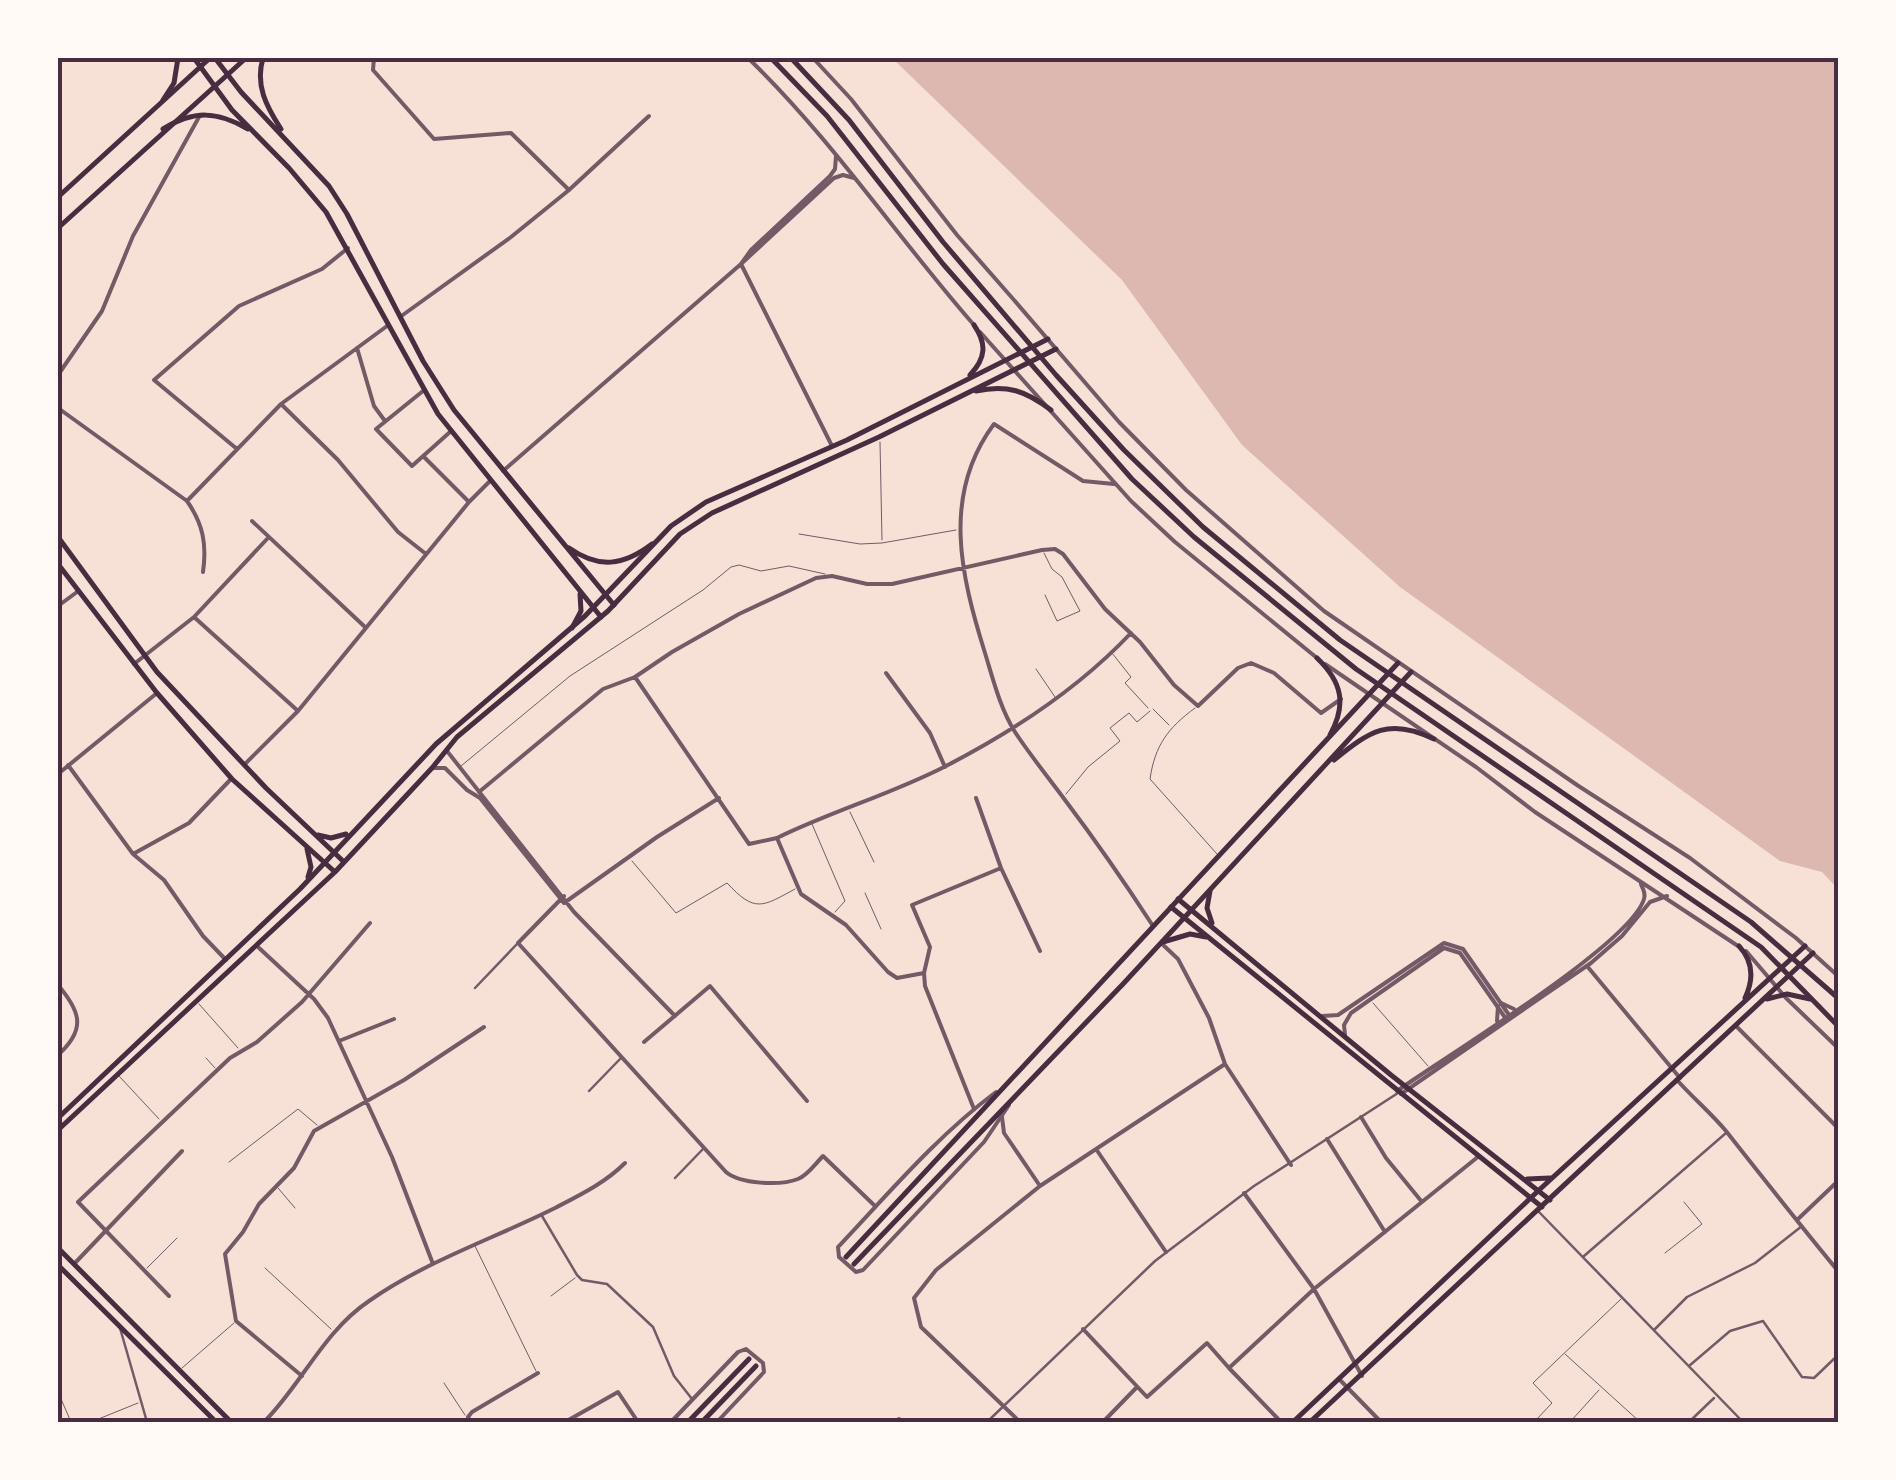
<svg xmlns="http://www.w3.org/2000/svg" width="1896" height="1480" font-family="'Source Serif 4',serif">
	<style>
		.water { fill: #dcb8b0 }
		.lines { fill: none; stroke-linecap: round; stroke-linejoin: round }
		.service { stroke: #755966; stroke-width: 1 }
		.pedestrian { stroke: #755966; stroke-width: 2.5 }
		.minor { stroke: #755966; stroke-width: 4 }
		.tertiary { stroke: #755966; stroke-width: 4 }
		.secondary { stroke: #4a2c40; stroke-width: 5 }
		.primary { stroke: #4a2c40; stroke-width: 5 }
		.neatline { fill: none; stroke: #4a2c40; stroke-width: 4 }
	</style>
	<rect width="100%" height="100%" fill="#f7e1d7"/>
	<path class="water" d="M 892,58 L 1838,58 L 1838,889 L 1822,872 L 1780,861 L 1400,587 L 1242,445 L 1122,280 Z"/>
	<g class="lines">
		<path class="service" d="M 880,442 L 882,540
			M 799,534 L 860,544 L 882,543 L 956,530
			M 1044,553 L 1052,569 L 1062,577 L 1080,611 L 1057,621 L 1045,595
			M 1112,653 L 1131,677 L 1125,683 L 1148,708
			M 1036,669 L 1055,697
			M 1195,708 C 1168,728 1155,745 1150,779 L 1217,854
			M 1153,709 L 1169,725
			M 461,766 L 570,676 L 703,590 L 731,567 L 739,565 L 761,571 L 789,566 L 825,574
			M 1066,794 L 1088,767 L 1120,741 L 1110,728 L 1129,713 L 1137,722 L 1150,711
			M 850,812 L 874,862
			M 812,824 L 845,901 L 835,912
			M 632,861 L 676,913 L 727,883 C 755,913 762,907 795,889
			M 865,893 L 881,929
			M 1373,1003 L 1428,1066
			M 199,1004 L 238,1048
			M 206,1058 L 215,1068
			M 119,1076 L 159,1119
			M 229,1162 L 298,1109 L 317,1125
			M 278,1188 L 295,1208
			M 475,1246 L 536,1371
			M 1665,1253 L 1702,1224 L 1684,1202
			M 147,1268 L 177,1238
			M 265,1268 L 331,1329
			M 551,1296 L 575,1278
			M 1565,1354 L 1640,1422
			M 182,1368 L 234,1323
			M 444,1383 L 465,1415
			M 58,1392 L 71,1422
			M 1536,1420 L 1552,1403 L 1533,1383 L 1621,1299
			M 91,1422 L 138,1403
			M 1570,1422 L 1599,1390"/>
		<path class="pedestrian" d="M 475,988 L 517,944
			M 589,1091 L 621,1058
			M 675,1178 L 703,1149
			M 1539,1212 L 1743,1422
			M 542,1216 L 577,1275 L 582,1280 L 607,1284 L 653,1327 L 674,1376 L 692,1399
			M 1584,1256 L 1726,1133
			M 120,1328 L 147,1422
			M 1654,1330 L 1687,1297 L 1755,1263 L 1802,1226
			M 1689,1366 L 1730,1331 L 1763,1321 L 1802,1377 L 1814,1378 L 1838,1355
			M 987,1422 L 1155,1261 L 1254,1186 L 1398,1093
			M 1689,1422 L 1714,1398"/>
		<path class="minor" d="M 374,58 L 373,70 L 434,139 L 511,133 L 569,190
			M 400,317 L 511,237 L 569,190 L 649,116
			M 357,348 L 374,406 L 385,421
			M 58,375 L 102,311 L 133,236 L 199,117
			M 423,391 L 376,429 L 412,466 L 450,432
			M 281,404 L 338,460 L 398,532 L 426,554
			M 58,408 L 187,501 C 203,524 207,544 203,572
			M 237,449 L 154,380 L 239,306 L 322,269 L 348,248
			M 423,456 L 469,502
			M 503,471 L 741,264 L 832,446
			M 1114,484 L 1083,481 L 994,424 C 941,495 961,576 985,653 C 993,679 1000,708 1015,732 C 1030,755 1048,777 1065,800 C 1096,841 1125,883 1153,926
			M 187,501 L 281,404 L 387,326
			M 252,521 L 365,627
			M 58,606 L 77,592
			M 194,617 L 298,711
			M 134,664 L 194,617 L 267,539
			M 886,673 L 930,733 L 945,767
			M 635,677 L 749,844 L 777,838 C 832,811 892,794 946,766 C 1014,731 1078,689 1131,633
			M 447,751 L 574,912 L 675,1016
			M 245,764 L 298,711 L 469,502 L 490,481
			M 68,765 L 133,854 L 164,880 L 203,936 L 226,960
			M 433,768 L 445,768 L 467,790 L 480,798 L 564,903 L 657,837 L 719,798
			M 58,774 L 157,693
			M 479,792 L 603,689 L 635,677 L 672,652 L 739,614 L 816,578 L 832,576 L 867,584 L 892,584 L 1042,550 L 1055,549 L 1063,554 L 1105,609 L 1140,642 L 1174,685 L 1198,706 L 1238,668 L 1251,663 L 1274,673 L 1321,713 L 1341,699
			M 976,798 L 1001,868 L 1040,951
			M 777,838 L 801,894 L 846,925 L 888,972 L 897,978 L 924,973
			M 133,854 L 189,823 L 231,779
			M 564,896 L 518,943 L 726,1172 C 740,1184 780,1186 798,1179 C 808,1175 815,1164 823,1156 L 875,1206
			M 1161,943 L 1178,959 L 1209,1018 L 1225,1064 L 1291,1165
			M 258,947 L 314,999 L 328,1018 L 392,1157 L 433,1264
			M 1587,966 L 1680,1078
			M 58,985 C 80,1011 87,1029 58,1055
			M 1322,1016 L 1338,1015 L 1444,943 L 1463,949 L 1509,1015
			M 1736,1026 L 1838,1128
			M 1345,1035 L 1344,1025 L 1351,1013 L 1444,948 L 1460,953 L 1506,1019
			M 339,1041 L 394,1019
			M 644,1042 L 710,986 L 807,1101
			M 1677,1080 C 1693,1098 1711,1113 1726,1131 C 1763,1178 1800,1225 1838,1271
			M 974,1109 L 925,986 L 924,973 L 930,947 L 912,905 L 1001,868
			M 1002,1117 L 1004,1133 L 1040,1186
			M 1361,1117 L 1386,1158 L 1422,1202
			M 1327,1139 L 1385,1232
			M 1096,1149 L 1166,1252
			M 1244,1193 L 1314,1289 L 1362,1376
			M 1797,1220 L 1838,1181
			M 74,1264 L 182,1151
			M 169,1296 L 78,1202 L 230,1058 L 257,1042 L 302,1002 L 370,923
			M 1083,1329 L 1147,1397 L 1207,1343 L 1229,1368 L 1314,1289 L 1479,1156
			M 1229,1368 L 1281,1422
			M 302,1376 L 236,1321 L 225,1254 L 243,1232 L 259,1204 L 294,1168 L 314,1131 L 404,1080 L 484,1027
			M 1340,1380 L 1381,1422
			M 264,1422 C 302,1384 323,1332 369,1301 C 426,1261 493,1239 555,1208 C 580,1195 605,1183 625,1163
			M 471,1422 L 468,1417 L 472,1412 L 538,1373
			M 565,1422 L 618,1392 L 638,1422
			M 896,1422 L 899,1419
			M 1020,1422 L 921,1327 L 914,1298 L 936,1270 L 1040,1186 L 1225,1064
			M 1103,1422 L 1137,1387"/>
		<path class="tertiary" d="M 748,58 C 832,139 897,237 974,325
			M 813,58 L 851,99 L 957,235 L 1014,300 L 1119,422 L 1186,490 L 1324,611 L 1577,785 L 1690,858 L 1796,938 L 1838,976
			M 836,156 L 835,169 L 830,176 L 751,250 L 741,264 L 834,178 L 843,175 L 854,178
			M 980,332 L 1131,501 L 1175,542 L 1317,658
			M 1325,664 L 1476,767 L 1535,812 L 1738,946
			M 1746,951 L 1786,998 L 1838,1048
			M 1501,1003 L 1514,1009
			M 1497,1021 L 1498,1006
			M 1397,1091 C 1443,1058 1630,945 1644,899 C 1646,892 1643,890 1641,884
			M 996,1092 C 937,1136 889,1193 838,1247 L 839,1257 L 856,1272 L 863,1270 L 984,1142 L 1009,1105
			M 1401,1094 L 1591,963 L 1622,936 L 1650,902 L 1667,896
			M 671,1422 L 738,1352 L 746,1349 L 763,1363 L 764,1372 L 717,1422"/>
		<path class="secondary" d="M 58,197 L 210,58
			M 58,228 L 246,58
			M 970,375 C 986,358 987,344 974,325
			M 976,391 C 1007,384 1026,391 1051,410
			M 58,537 L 157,672 L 266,788 L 344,862
			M 58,564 L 157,693 L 232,779 L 335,872
			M 318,835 L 331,838 L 346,834
			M 307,849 L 311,867 L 308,877
			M 1210,891 L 1207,908 L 1212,923
			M 1178,899 L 1391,1075 L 1550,1200
			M 1171,907 L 1542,1207
			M 1163,942 L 1190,934 L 1206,937
			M 1739,946 C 1753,961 1754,979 1745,998
			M 1767,999 L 1787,994 L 1810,999
			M 58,1118 L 300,889 L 436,744 L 585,616 L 671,526 L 706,502 L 847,440 L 1048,339
			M 58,1130 L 335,872 L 432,768 L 457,737 L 608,611 L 680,534 L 712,513 L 879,437 L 1056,349
			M 1527,1179 L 1550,1178
			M 58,1248 L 231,1422
			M 58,1265 L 216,1422
			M 1293,1422 L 1538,1191 L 1805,946
			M 1310,1422 L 1813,953"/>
		<path class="primary" d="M 194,58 L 232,110 L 289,168 L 326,212 L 438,414 L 601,617
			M 215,58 L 241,92 L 329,186 L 347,214 L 423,361 L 454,410 L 614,605
			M 263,58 C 255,85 266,106 281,129
			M 771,58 L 827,116 L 943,264 L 1132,479 L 1194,537 L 1356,669 L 1761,947 L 1838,1026
			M 791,58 L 849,120 L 943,242 L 1056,375 L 1124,450 L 1203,527 L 1340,640 L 1751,922 L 1838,998
			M 163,100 L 174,83 L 178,58
			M 163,129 C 194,110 217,111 248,129
			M 569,548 C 599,569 623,566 652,544
			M 572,628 L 581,611 L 580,594
			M 1317,658 C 1342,682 1347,704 1330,735
			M 1334,760 C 1370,731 1389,717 1434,739
			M 846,1257 L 1398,663
			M 854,1264 L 1123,984 L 1411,672
			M 688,1422 L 749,1359
			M 702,1422 L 756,1366"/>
	</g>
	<rect width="1896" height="1480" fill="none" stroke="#fffaf5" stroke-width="120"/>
	<rect x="60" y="60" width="1776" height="1360" class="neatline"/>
</svg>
